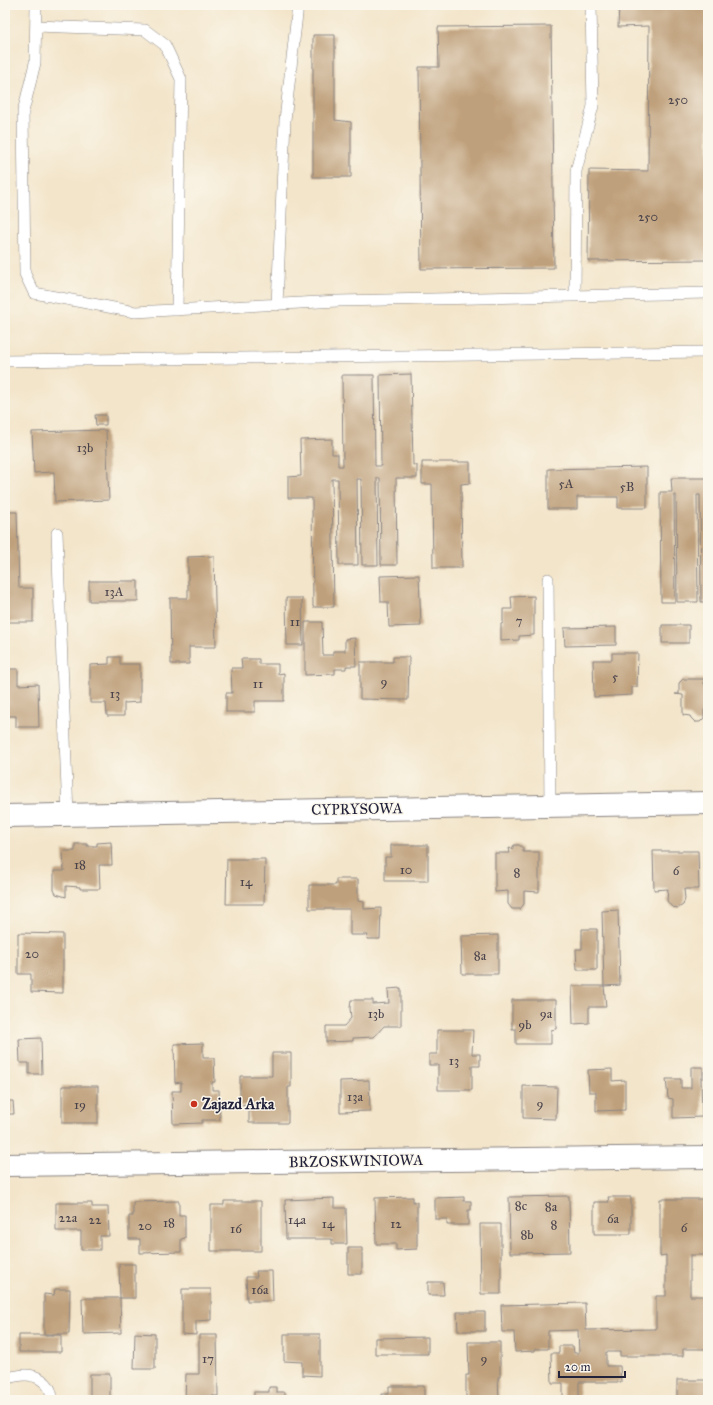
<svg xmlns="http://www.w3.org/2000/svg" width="713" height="1405" font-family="'IM FELL Great Primer',serif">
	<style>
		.building { fill: #bfa07c }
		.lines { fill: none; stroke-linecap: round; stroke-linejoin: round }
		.service-casing { stroke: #8a8482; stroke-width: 12 }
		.minor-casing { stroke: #8a8482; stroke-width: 24 }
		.service { stroke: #fff; stroke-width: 11 }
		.minor { stroke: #fff; stroke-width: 22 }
		.poi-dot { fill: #c8321e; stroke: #fbf7ec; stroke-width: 1.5 }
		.labels { text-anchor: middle; stroke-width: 3; stroke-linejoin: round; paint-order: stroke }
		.number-label { font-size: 13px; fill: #49424b }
		.street-label { font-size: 15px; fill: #22223b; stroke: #fbf7ec }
		.poi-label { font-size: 15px; font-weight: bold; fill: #22223b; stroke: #fbf7ec; text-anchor: start }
	</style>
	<rect width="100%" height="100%" fill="#fbf7ec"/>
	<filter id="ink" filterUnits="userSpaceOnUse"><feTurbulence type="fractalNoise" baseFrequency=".025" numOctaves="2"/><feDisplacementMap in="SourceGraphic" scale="8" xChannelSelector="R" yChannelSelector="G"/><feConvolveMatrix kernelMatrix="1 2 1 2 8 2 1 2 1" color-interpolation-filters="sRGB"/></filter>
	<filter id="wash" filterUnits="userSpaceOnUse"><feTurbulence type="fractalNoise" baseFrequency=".012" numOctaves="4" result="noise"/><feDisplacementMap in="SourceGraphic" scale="16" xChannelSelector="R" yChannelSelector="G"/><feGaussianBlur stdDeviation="0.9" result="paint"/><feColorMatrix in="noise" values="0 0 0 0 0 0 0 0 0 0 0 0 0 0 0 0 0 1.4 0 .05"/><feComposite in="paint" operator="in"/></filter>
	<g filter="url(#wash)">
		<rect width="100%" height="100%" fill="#f3e5ca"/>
		<g id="blocks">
			<path class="building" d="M 619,5 L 708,5 L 708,260 L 588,261 L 589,170 L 648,171 L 649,26 L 618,27 Z
				M 551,26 L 554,268 L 421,269 L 419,67 L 439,67 L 438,27 Z
				M 313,35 L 335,35 L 335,120 L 351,122 L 351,177 L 313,177 Z
				M 411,374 L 413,465 L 417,465 L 417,478 L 396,478 L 397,565 L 381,565 L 380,478 L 377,478 L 378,565 L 362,565 L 361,479 L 357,479 L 358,565 L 339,565 L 338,479 L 332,479 L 334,607 L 313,607 L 312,498 L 288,498 L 288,477 L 301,476 L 300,440 L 332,439 L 332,454 L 338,454 L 338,466 L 343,466 L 342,375 L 374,375 L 375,466 L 381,466 L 380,375 Z
				M 95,415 L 106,415 L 106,425 L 96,425 Z
				M 106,430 L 109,500 L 55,502 L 54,472 L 34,473 L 32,432 Z
				M 422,462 L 470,462 L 470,483 L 461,484 L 462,568 L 433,568 L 432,484 L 422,484 Z
				M 647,467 L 647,508 L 618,508 L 618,497 L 577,497 L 577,509 L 548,509 L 548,469 Z
				M 671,478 L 708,478 L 708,602 L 701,602 L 700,495 L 697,495 L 698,602 L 677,602 L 676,495 L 674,495 L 675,602 L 661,602 L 660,492 L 672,492 Z
				M 5,512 L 17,512 L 19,588 L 33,588 L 33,622 L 5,622 Z
				M 214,556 L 216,647 L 189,647 L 189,664 L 171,664 L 170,598 L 188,598 L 188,557 Z
				M 419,575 L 421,626 L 389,627 L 388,602 L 381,602 L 380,576 Z
				M 89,581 L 138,581 L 138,601 L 89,601 Z
				M 534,596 L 534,635 L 519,636 L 519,640 L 501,641 L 501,624 L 503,623 L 503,609 L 512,609 L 511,597 Z
				M 286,598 L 302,598 L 303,645 L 287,645 Z
				M 305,622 L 322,622 L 323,655 L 333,655 L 333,651 L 345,651 L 345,639 L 355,638 L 356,666 L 346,666 L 346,669 L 335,669 L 335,674 L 305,675 Z
				M 662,625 L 689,625 L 689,643 L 662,643 Z
				M 616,627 L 616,645 L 565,646 L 564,628 Z
				M 612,653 L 638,653 L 637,687 L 632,687 L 632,695 L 594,697 L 593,660 L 612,660 Z
				M 109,657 L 120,657 L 120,664 L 140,664 L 140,702 L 124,703 L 124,716 L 107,716 L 106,703 L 90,703 L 90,665 L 109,664 Z
				M 393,657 L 409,657 L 408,700 L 360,699 L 360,662 L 393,662 Z
				M 241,659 L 259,659 L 259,664 L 278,664 L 278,674 L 284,673 L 284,701 L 255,701 L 255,712 L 226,712 L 226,693 L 232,693 L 231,668 L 242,668 Z
				M 5,669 L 18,669 L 18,685 L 38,684 L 39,727 L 16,727 L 16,716 L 5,716 Z
				M 683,679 L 704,679 L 704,684 L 708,684 L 708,710 L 704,710 L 704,718 L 700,722 L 695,722 L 691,718 L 690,716 L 683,715 L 683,695 L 675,694 L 679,694 L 679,683 Z
				M 111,842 L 112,865 L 99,865 L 100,889 L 80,889 L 80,887 L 66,886 L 66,897 L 56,894 L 54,890 L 54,871 L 64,871 L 63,851 L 75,851 L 75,844 L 87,844 L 87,846 L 97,846 L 97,843 Z
				M 391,845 L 428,845 L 428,881 L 385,881 L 385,857 L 391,857 Z
				M 514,845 L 519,845 L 523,848 L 523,852 L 539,852 L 539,892 L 524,891 L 524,904 L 520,909 L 512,909 L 508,904 L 508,891 L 495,892 L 495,853 L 510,853 L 509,848 L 512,849 Z
				M 653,851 L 698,851 L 699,889 L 684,889 L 685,899 L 683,905 L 678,908 L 672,907 L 667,901 L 668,889 L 654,890 Z
				M 227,859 L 265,859 L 264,904 L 226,904 Z
				M 336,879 L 358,879 L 358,901 L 364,902 L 364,909 L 381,908 L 380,939 L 367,939 L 368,935 L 350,935 L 350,909 L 309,909 L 309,885 L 336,885 Z
				M 618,910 L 620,985 L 604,986 L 602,911 Z
				M 582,929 L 597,929 L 597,970 L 577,970 L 576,949 L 582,949 Z
				M 18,933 L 63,934 L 63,993 L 31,992 L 31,974 L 18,974 Z
				M 498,935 L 498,974 L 462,974 L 461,936 Z
				M 572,986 L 604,986 L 606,1007 L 589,1007 L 589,1023 L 573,1024 Z
				M 401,988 L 401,1026 L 384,1026 L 374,1037 L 353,1038 L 353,1041 L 326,1042 L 326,1026 L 344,1026 L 351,1018 L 350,1008 L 351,1000 L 373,1000 L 373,1004 L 389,1003 L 388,989 Z
				M 512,1000 L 556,1000 L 556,1029 L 551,1030 L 551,1044 L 516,1044 L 516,1029 L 512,1029 Z
				M 437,1030 L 473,1030 L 472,1054 L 480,1054 L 480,1066 L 472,1066 L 472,1090 L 438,1090 L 438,1065 L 429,1065 L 429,1054 L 437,1054 Z
				M 41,1038 L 42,1074 L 29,1074 L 29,1063 L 20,1063 L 19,1039 Z
				M 203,1043 L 203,1058 L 214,1058 L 215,1082 L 212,1082 L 212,1090 L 219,1090 L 220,1120 L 202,1120 L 202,1123 L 173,1124 L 172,1091 L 181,1091 L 181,1082 L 175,1083 L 174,1044 Z
				M 272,1053 L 291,1053 L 291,1087 L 288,1087 L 288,1123 L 249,1123 L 249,1105 L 240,1106 L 240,1076 L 272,1076 Z
				M 691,1067 L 703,1067 L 703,1078 L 701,1078 L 702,1117 L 673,1118 L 673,1099 L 668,1098 L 666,1079 L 681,1079 L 681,1088 L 691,1088 Z
				M 612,1069 L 612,1081 L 625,1080 L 625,1110 L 596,1111 L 596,1092 L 589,1092 L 588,1070 Z
				M 369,1080 L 370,1111 L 340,1112 L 340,1081 Z
				M 5,1085 L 7,1085 L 7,1101 L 13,1101 L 14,1114 L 7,1114 L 7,1121 L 5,1121 Z
				M 62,1086 L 98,1086 L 98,1123 L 62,1123 Z
				M 523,1086 L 557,1087 L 556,1119 L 523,1118 Z
				M 569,1196 L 570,1252 L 510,1253 L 509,1197 Z
				M 413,1197 L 413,1202 L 417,1202 L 417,1249 L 396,1250 L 396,1244 L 376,1244 L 375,1198 Z
				M 464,1197 L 464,1201 L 471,1201 L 471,1210 L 468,1210 L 468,1225 L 447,1225 L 447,1219 L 435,1219 L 435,1198 Z
				M 608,1197 L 631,1197 L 631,1234 L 594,1234 L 594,1202 L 609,1202 Z
				M 334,1198 L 334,1208 L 346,1208 L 347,1244 L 332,1244 L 332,1239 L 286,1239 L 285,1200 Z
				M 660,1199 L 708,1199 L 708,1255 L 690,1255 L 690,1296 L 708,1296 L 708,1349 L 683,1349 L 683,1356 L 620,1356 L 620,1352 L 606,1352 L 606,1366 L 620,1366 L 621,1382 L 579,1382 L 579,1400 L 563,1400 L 563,1383 L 552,1383 L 551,1353 L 559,1353 L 559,1346 L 573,1346 L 574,1353 L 579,1353 L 578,1330 L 548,1331 L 548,1349 L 535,1349 L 535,1351 L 515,1352 L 514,1332 L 502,1332 L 501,1305 L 585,1303 L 586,1330 L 656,1329 L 656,1296 L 666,1296 L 666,1255 L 660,1256 Z
				M 179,1201 L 179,1215 L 185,1215 L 185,1238 L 181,1239 L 181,1252 L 140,1253 L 140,1239 L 129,1239 L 129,1216 L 133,1216 L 133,1202 Z
				M 224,1201 L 261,1201 L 261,1251 L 211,1251 L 211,1205 L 224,1205 Z
				M 56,1203 L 92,1203 L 92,1207 L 108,1207 L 109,1236 L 100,1236 L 100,1250 L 81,1250 L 81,1231 L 56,1231 Z
				M 480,1224 L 501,1224 L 501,1294 L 481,1294 Z
				M 348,1248 L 362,1248 L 362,1274 L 348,1274 Z
				M 119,1264 L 135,1264 L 135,1298 L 120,1298 Z
				M 256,1271 L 272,1271 L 273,1301 L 247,1301 L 246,1277 L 257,1277 Z
				M 428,1282 L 443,1282 L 444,1295 L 428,1295 Z
				M 55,1289 L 70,1289 L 69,1334 L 44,1334 L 44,1294 L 54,1295 Z
				M 182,1289 L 211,1289 L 211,1320 L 196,1321 L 196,1335 L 182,1334 Z
				M 82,1298 L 120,1298 L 121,1333 L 83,1334 Z
				M 457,1312 L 485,1312 L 485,1331 L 458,1331 Z
				M 135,1333 L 155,1334 L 155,1369 L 134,1369 Z
				M 284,1334 L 320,1334 L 320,1376 L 302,1375 L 302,1362 L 284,1361 Z
				M 19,1335 L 61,1335 L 61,1352 L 19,1352 Z
				M 199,1335 L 217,1335 L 218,1396 L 200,1396 L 200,1400 L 185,1400 L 186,1374 L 199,1374 Z
				M 428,1337 L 428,1354 L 375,1354 L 375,1338 Z
				M 468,1342 L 500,1342 L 500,1377 L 498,1377 L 499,1400 L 466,1400 L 466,1375 L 469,1375 Z
				M 90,1374 L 110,1374 L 110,1400 L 90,1400 Z
				M 677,1380 L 708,1380 L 708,1400 L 677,1400 Z
				M 389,1386 L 424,1386 L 424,1400 L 382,1400 L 382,1394 L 389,1394 Z
				M 269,1387 L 276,1387 L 276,1392 L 285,1392 L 285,1400 L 254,1400 L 254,1392 L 269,1392 Z"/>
		</g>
	</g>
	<g filter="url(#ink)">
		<use href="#blocks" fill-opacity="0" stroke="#8a8482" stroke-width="1"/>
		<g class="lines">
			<g class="service-casing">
				<path id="service" d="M 36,5 L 35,63 L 23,112 L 25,274 L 34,293 L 135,312 L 338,301 L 708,293
					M 36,26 L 145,30 L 165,45 L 181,79 L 177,310
					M 575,296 L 576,171 L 593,106 L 591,5
					M 277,305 L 285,120 L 298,5
					M 5,361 L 708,352
					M 57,533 L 68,815
					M 548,579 L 550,805
					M 5,1380 C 9,1378 13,1376 17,1376 C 34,1372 52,1381 52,1400"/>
			</g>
			<g class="minor-casing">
				<path id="minor" d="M 5,816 L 708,803
					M 5,1165 L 708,1157"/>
			</g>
			<use href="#service" class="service"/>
			<use href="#minor" class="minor"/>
		</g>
	</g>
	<circle class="poi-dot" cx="194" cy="1104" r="4"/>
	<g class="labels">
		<g class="number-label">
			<text x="678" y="104">250</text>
			<text x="648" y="221">250</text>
			<text x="85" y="452">13b</text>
			<text x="566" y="488">5A</text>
			<text x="627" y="491">5B</text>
			<text x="114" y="596">13A</text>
			<text x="519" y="625">7</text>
			<text x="295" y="626">11</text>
			<text x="615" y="681">5</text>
			<text x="384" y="686">9</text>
			<text x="258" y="688">11</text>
			<text x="115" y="698">13</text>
			<text x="80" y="869">18</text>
			<text x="406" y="874">10</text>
			<text x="676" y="875">6</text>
			<text x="517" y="877">8</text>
			<text x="246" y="886">14</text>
			<text x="32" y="958">20</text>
			<text x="480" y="960">8a</text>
			<text x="376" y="1018">13b</text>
			<text x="546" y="1018">9a</text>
			<text x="525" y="1029">9b</text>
			<text x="454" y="1065">13</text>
			<text x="355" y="1101">13a</text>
			<text x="540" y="1108">9</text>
			<text x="80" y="1109">19</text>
			<text x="521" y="1210">8c</text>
			<text x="551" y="1211">8a</text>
			<text x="68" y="1222">22a</text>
			<text x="613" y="1223">6a</text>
			<text x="95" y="1224">22</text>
			<text x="297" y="1224">14a</text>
			<text x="169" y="1227">18</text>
			<text x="328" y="1228">14</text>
			<text x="396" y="1228">12</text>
			<text x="554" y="1229">8</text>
			<text x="145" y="1230">20</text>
			<text x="684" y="1232">6</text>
			<text x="236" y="1233">16</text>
			<text x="527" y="1239">8b</text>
			<text x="260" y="1294">16a</text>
			<text x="208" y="1363">17</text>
			<text x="484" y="1363">9</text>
		</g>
		<g class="street-label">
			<text transform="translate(357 809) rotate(-1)" y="5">CYPRYSOWA</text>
			<text transform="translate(356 1161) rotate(-1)" y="5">BRZOSKWINIOWA</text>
		</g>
		<g class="poi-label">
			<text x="202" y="1109">Zajazd Arka</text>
		</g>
	</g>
	<rect width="713" height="1405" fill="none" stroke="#fbf7ec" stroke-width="20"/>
	<path d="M559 1371v6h66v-6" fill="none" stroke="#22223b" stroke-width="2"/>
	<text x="565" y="1371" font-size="12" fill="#22223b" stroke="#fbf7ec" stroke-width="3" paint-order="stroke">20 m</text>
</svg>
